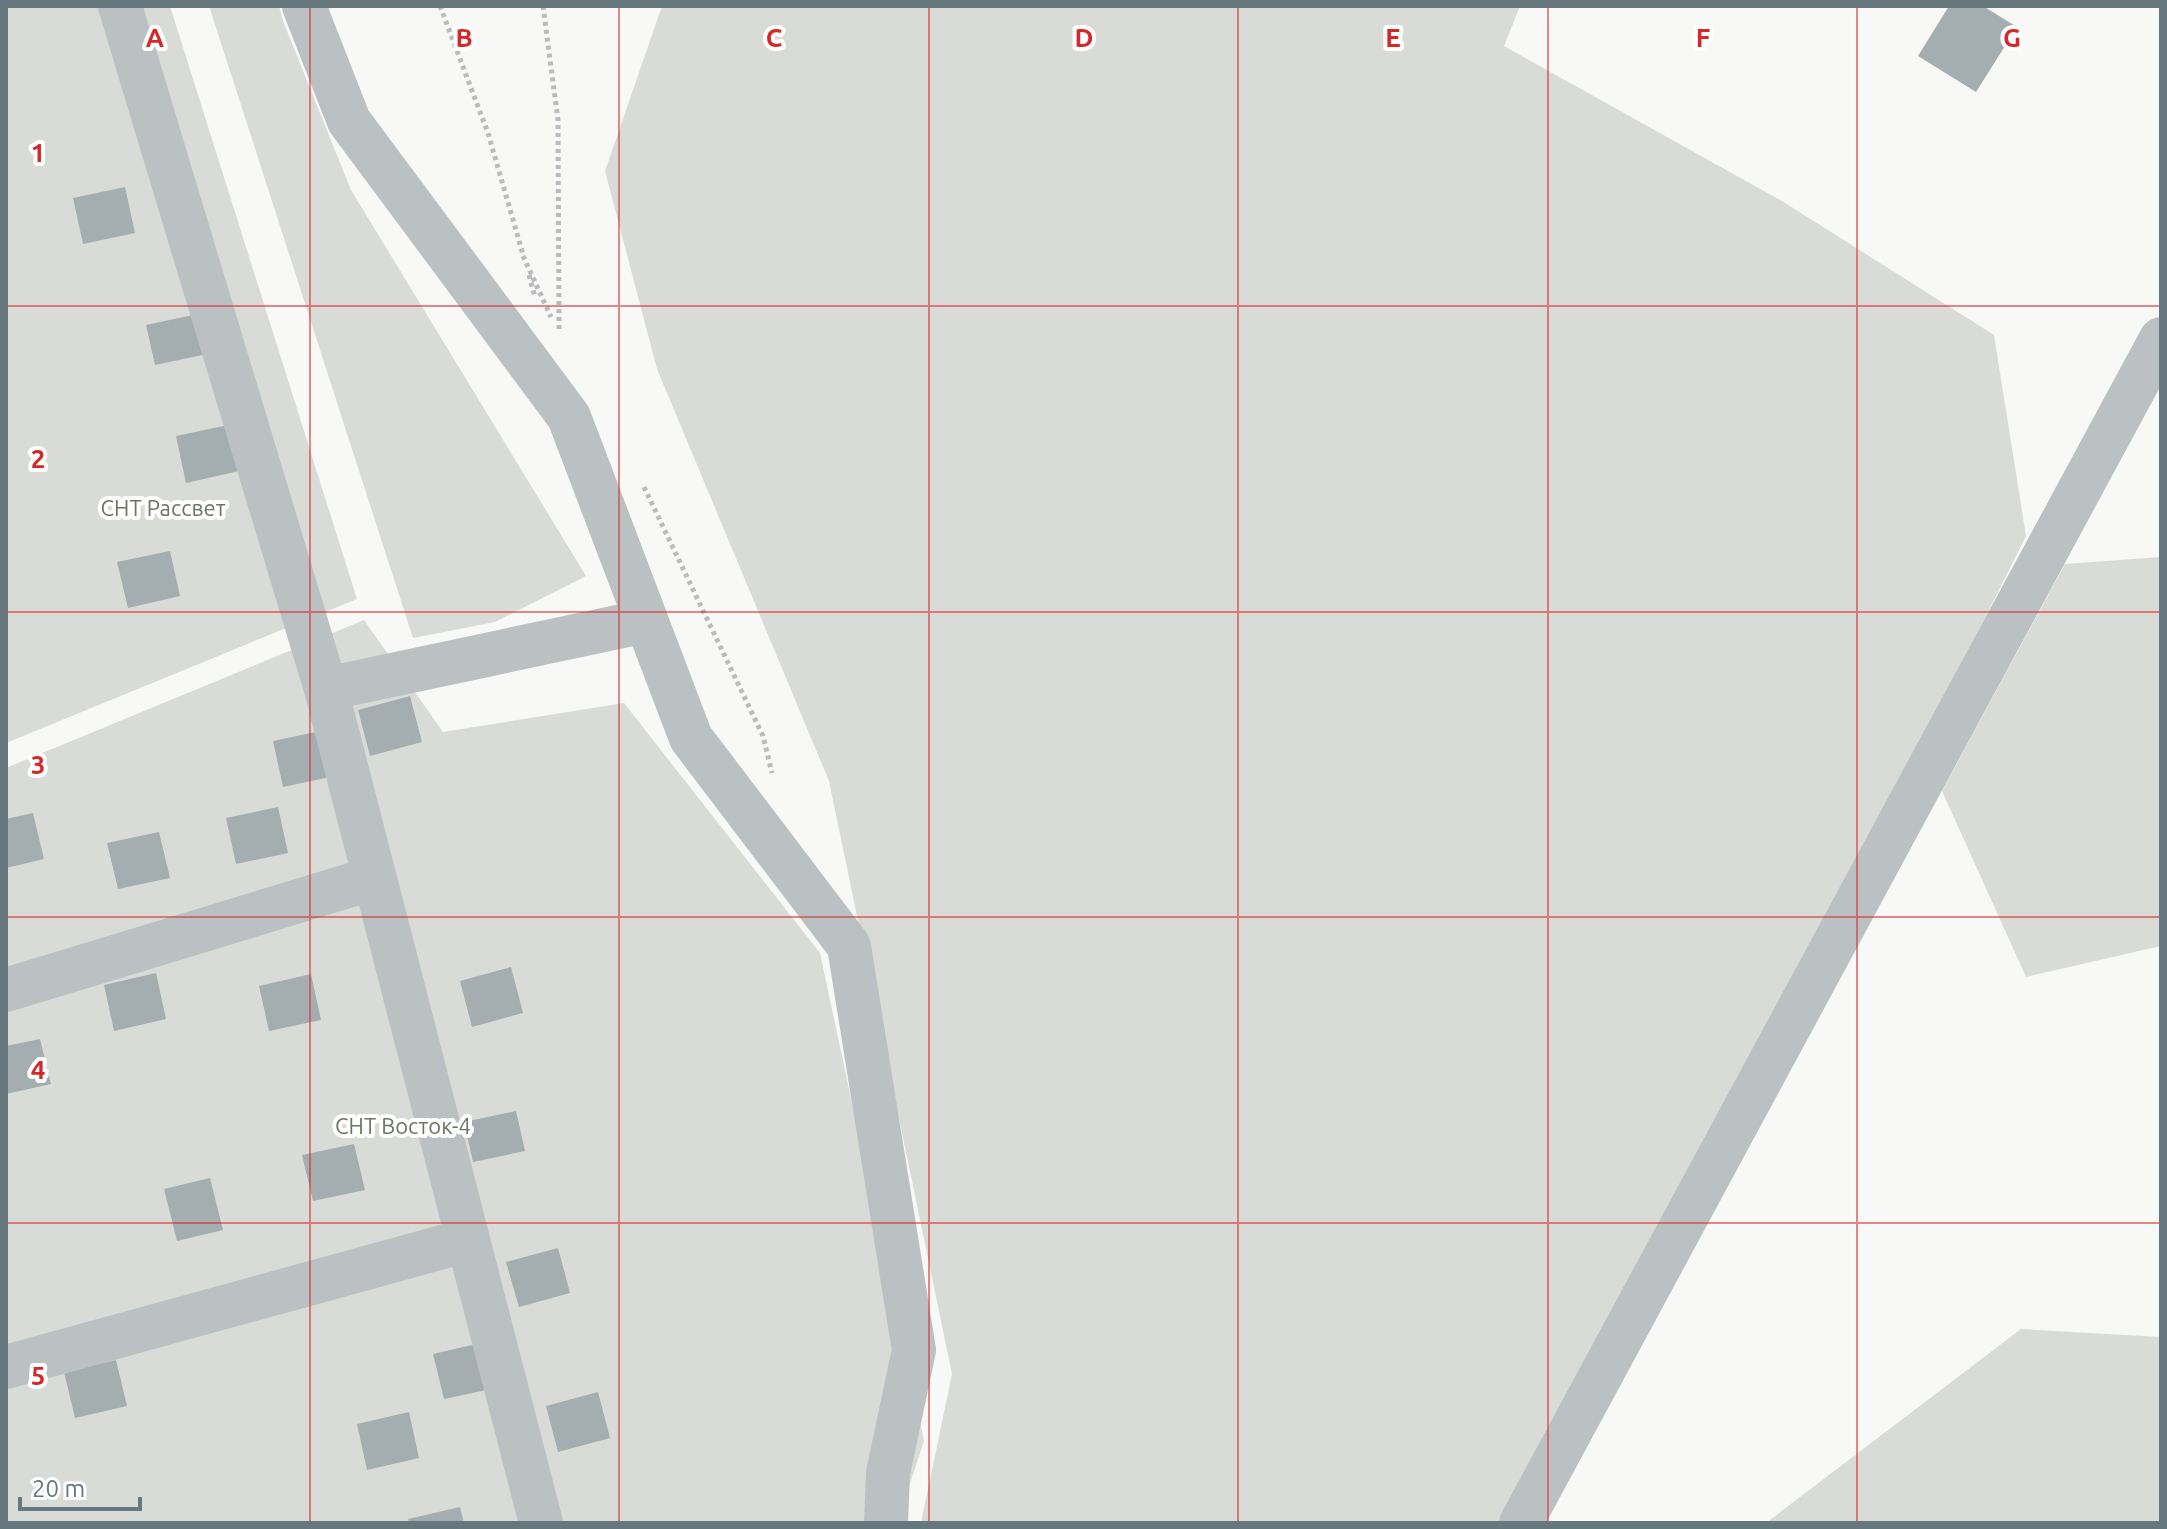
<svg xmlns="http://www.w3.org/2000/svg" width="2167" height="1529" font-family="Ubuntu,sans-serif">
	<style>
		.green { fill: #d9dcd6 }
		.building { fill: #a4adb0 }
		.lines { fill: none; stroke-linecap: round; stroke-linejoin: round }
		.path { stroke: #b8bcbe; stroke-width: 5; stroke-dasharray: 4 4; stroke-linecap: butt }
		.minor { stroke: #bbc1c3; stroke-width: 44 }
		.grid { fill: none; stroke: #d62828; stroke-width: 2; stroke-opacity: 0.55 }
		.labels { text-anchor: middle; stroke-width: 8; stroke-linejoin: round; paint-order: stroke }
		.park-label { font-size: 22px; fill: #6a7665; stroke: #fff }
		.grid-label { font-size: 26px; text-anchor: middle; font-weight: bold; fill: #d62828; stroke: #fff; stroke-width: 8; stroke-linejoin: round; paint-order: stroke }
	</style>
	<rect width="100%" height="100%" fill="#f8f8f6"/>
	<path class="green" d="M 6,6 L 170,6 L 357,599 L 6,743 Z
		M 209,6 L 279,6 L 283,21 L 351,190 L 586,576 L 495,622 L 413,638 Z
		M 662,6 L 1520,6 L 1504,46 L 1782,201 L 1994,335 L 2026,536 L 1821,946 L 1507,1523 L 921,1523 L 952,1374 L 829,781 L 657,369 L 605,171 Z
		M 2161,557 L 2161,946 L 2026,977 L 1942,791 L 2065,564 Z
		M 364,620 L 443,732 L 624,703 L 820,953 L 924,1441 L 897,1523 L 6,1523 L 6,768 Z
		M 2021,1329 L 2161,1337 L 2161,1523 L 1766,1523 Z"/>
	<path class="building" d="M 1949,6 L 1983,6 L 2017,27 L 1976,92 L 1918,56 Z
		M 125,187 L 135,233 L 83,244 L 73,198 Z
		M 198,314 L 207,354 L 155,365 L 146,325 Z
		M 228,425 L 239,471 L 186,483 L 176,436 Z
		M 170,551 L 180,596 L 128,608 L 117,562 Z
		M 410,696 L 422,742 L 370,756 L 358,710 Z
		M 325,730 L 335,776 L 283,787 L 273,741 Z
		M 278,807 L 288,853 L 236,864 L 226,818 Z
		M 33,813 L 44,859 L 6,868 L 6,819 Z
		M 159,832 L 170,878 L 118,889 L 107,843 Z
		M 511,967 L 523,1013 L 472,1027 L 460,981 Z
		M 156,973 L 166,1019 L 114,1031 L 104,985 Z
		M 311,974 L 321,1020 L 269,1031 L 259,986 Z
		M 40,1039 L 51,1084 L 6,1094 L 6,1046 Z
		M 516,1111 L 525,1151 L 473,1162 L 464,1122 Z
		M 354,1144 L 365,1190 L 313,1201 L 302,1155 Z
		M 210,1178 L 223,1230 L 177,1241 L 164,1189 Z
		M 558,1248 L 570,1293 L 519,1307 L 506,1262 Z
		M 485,1342 L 496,1388 L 444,1399 L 433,1354 Z
		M 116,1360 L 127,1406 L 75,1418 L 64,1372 Z
		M 598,1392 L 610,1438 L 558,1452 L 546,1406 Z
		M 409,1412 L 419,1458 L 367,1470 L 357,1424 Z
		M 460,1507 L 464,1523 L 409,1523 L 408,1519 Z"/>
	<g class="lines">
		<path class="path" d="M 440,6 L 488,133 L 524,258
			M 543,6 L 558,120 L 559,332
			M 523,256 L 551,317
			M 529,275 L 535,297
			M 644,487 L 763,736 L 772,773"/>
		<path class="minor" d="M 120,6 L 326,689 L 646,621
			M 304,6 L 349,121 L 569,417 L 691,738 L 849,946 L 914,1350 L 888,1473 L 886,1523
			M 326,689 L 541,1523
			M 6,990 L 374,878
			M 6,1367 L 468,1240
			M 1521,1523 L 2161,339"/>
	</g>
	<path class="grid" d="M 310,6 L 310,1523M 619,6 L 619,1523M 929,6 L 929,1523M 1238,6 L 1238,1523M 1548,6 L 1548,1523M 1857,6 L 1857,1523M 6,306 L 2161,306M 6,612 L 2161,612M 6,917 L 2161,917M 6,1223 L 2161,1223"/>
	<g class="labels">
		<g class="park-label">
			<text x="163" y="516">СНТ Рассвет</text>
			<text x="403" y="1134">СНТ Восток-4</text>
		</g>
	</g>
	<g class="grid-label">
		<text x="155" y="47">A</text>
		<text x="464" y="47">B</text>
		<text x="774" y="47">C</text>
		<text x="1084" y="47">D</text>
		<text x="1393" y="47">E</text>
		<text x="1703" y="47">F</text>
		<text x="2012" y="47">G</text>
		<text x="38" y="162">1</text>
		<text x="38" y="468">2</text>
		<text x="38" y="774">3</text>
		<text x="38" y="1079">4</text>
		<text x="38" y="1385">5</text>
	</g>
	<rect width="2167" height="1529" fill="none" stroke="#66777d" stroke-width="16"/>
	<path d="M20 1497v12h120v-12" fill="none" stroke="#66777d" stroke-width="4"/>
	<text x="32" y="1497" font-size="24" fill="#66777d" stroke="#ffffff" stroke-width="6" paint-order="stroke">20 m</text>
</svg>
